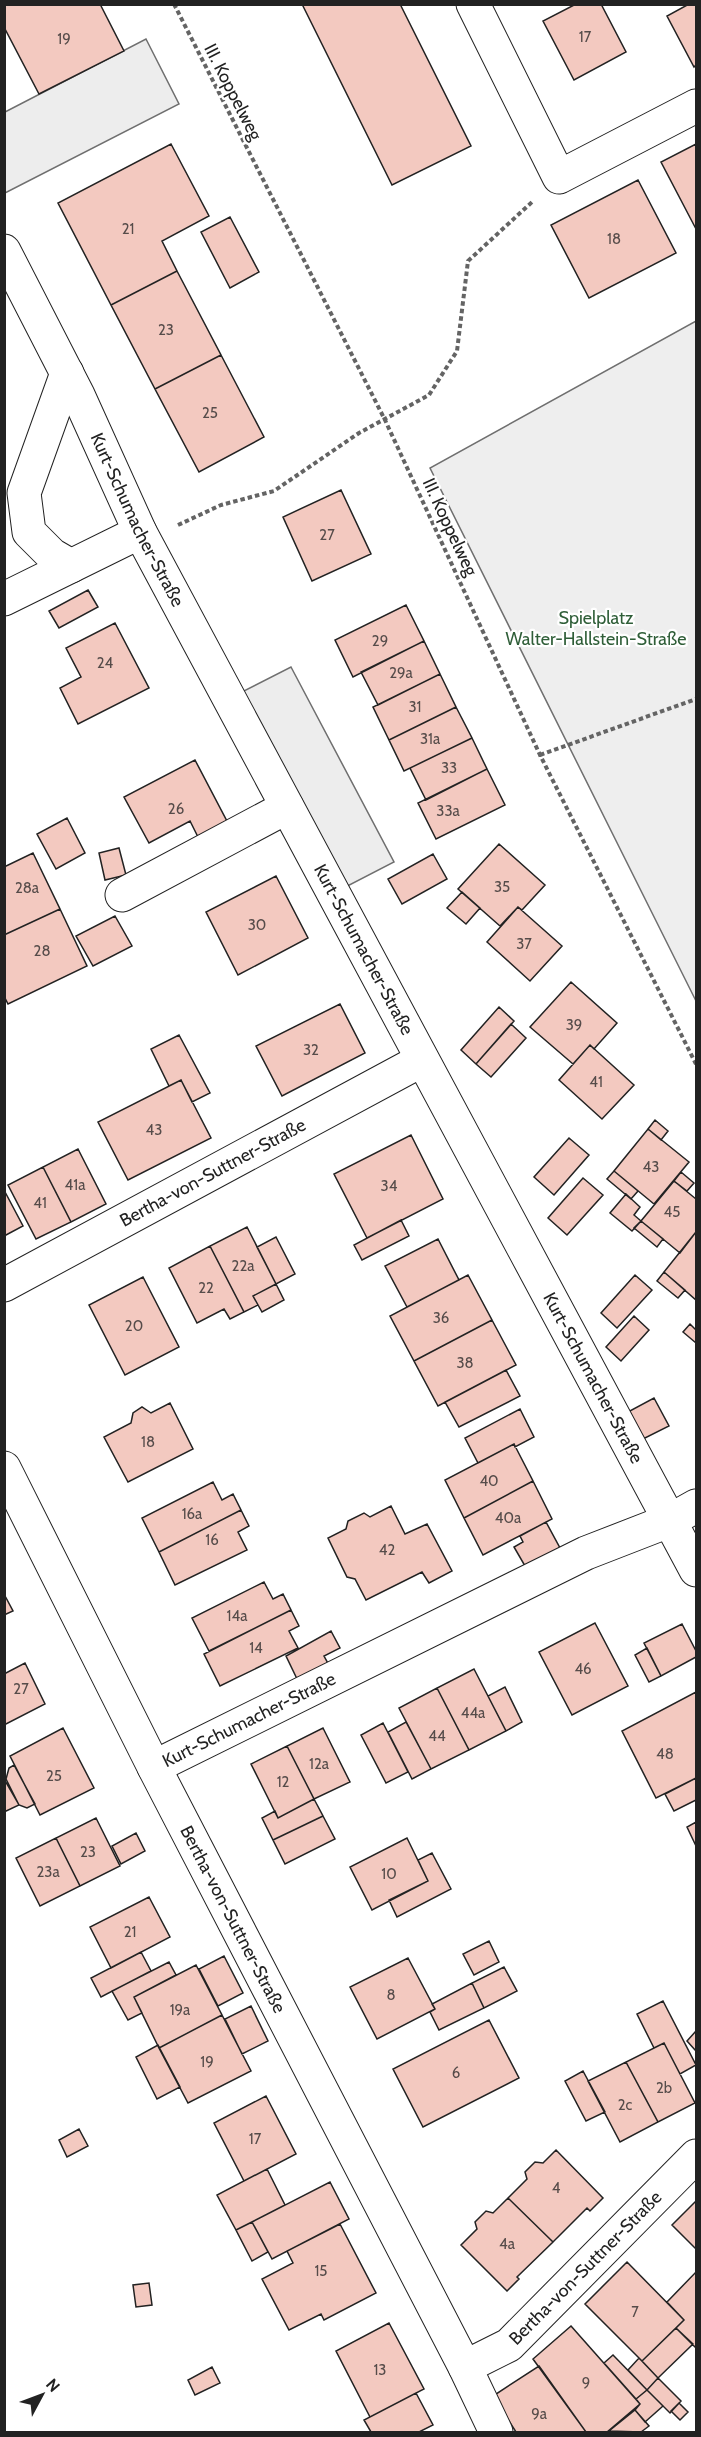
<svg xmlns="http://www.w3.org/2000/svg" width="701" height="2437" font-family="Cabin,sans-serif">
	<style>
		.green { fill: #eee; stroke: #6f6f6f; stroke-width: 1.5 }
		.parking { fill: #ededed; stroke: #6f6f6f; stroke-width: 1.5 }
		.building { fill: #f3c9c0; stroke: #222; stroke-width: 1.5 }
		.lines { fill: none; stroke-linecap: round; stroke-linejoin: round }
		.minor-casing { stroke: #222; stroke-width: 35 }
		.path { stroke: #646464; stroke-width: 4; stroke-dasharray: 4.5 3; stroke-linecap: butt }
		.minor { stroke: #fff; stroke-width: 33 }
		.labels { text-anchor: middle; stroke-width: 4.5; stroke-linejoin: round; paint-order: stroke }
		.number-label { font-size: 15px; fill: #564c4a }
		.street-label { font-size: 18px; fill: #222; stroke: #fff }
		.park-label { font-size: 18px; fill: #2f5e38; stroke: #fff }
	</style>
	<rect width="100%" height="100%" fill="#fff"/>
	<path class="green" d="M 696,321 L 696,1001 L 430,468 Z"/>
	<path class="parking" d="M 146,39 L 179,104 L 5,193 L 5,112 Z
		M 291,667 L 394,862 L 332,894 L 230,698 Z"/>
	<path class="building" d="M 4,4 L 100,4 L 124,51 L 39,94 L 4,27 Z
		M 302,4 L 400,4 L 471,146 L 392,185 Z
		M 576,4 L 601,4 L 626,52 L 574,80 L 543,21 Z
		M 689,4 L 696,4 L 696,65 L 694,67 L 667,16 Z
		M 171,144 L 209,216 L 162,241 L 177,271 L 111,305 L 58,203 Z
		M 696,144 L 696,229 L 661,162 Z
		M 638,180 L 676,253 L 589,298 L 551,225 Z
		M 230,217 L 259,272 L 230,288 L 201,232 Z
		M 177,271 L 221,355 L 155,389 L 111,305 Z
		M 221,355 L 264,437 L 199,472 L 155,389 Z
		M 341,490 L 371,554 L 312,581 L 283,517 Z
		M 88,590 L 98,607 L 59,628 L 49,611 Z
		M 406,605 L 424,641 L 353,677 L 335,640 Z
		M 115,623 L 149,688 L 78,724 L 60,688 L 81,677 L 66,648 Z
		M 424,641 L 440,674 L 378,705 L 361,672 Z
		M 440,674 L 456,707 L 389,740 L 373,707 Z
		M 456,707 L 472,738 L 404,771 L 389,740 Z
		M 472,738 L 487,769 L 426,800 L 410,768 Z
		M 195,760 L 229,825 L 200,841 L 190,821 L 149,843 L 124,797 Z
		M 487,769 L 505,805 L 436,839 L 418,803 Z
		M 67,818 L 85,853 L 56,869 L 37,834 Z
		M 499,844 L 545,885 L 522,910 L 518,907 L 500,926 L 458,889 Z
		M 119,848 L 126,875 L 105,880 L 99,853 Z
		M 33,853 L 60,909 L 4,935 L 4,867 Z
		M 433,854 L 447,879 L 402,904 L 388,879 Z
		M 276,876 L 308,938 L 238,975 L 206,912 Z
		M 462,892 L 480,908 L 466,924 L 447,908 Z
		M 518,907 L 562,946 L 530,981 L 487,942 Z
		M 60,909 L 87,966 L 8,1004 L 4,996 L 4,935 Z
		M 115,916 L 132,946 L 93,966 L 76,936 Z
		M 571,982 L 617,1023 L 594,1049 L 590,1045 L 573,1064 L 530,1027 Z
		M 340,1004 L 365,1053 L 282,1096 L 256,1046 Z
		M 499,1007 L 514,1021 L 476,1064 L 461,1050 Z
		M 511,1024 L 526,1038 L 491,1077 L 476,1064 Z
		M 179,1035 L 210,1093 L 192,1102 L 181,1080 L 169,1086 L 151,1049 Z
		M 590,1045 L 634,1085 L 602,1119 L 559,1080 Z
		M 181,1080 L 211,1138 L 128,1180 L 98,1122 Z
		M 655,1120 L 668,1131 L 661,1140 L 648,1129 Z
		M 648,1129 L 689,1162 L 654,1204 L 614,1171 Z
		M 411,1135 L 443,1199 L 367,1238 L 334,1174 Z
		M 569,1138 L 589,1155 L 554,1195 L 534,1177 Z
		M 78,1149 L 106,1204 L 71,1222 L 43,1167 Z
		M 43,1167 L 71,1222 L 36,1239 L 8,1185 Z
		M 614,1171 L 638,1191 L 631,1199 L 607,1179 Z
		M 681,1172 L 694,1183 L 687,1191 L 674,1181 Z
		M 583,1178 L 603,1195 L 567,1235 L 548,1218 Z
		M 674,1181 L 696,1199 L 696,1232 L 680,1253 L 641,1221 Z
		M 4,1190 L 23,1226 L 6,1235 L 4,1233 Z
		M 626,1194 L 640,1207 L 634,1215 L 641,1221 L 632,1231 L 610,1213 Z
		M 401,1220 L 409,1236 L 362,1260 L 354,1245 Z
		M 641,1221 L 663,1239 L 657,1247 L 634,1228 Z
		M 247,1227 L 276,1284 L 253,1296 L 258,1305 L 244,1312 L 210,1246 Z
		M 696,1232 L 696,1300 L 664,1272 Z
		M 276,1237 L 295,1274 L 276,1284 L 257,1247 Z
		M 438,1239 L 459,1280 L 407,1307 L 385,1266 Z
		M 210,1246 L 244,1312 L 230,1319 L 224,1309 L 197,1323 L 169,1268 Z
		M 664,1272 L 685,1290 L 678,1298 L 657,1281 Z
		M 468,1275 L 492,1320 L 414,1361 L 390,1316 Z
		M 635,1275 L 652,1290 L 617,1328 L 601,1313 Z
		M 143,1277 L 179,1347 L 125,1375 L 89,1305 Z
		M 276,1284 L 284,1300 L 262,1312 L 253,1296 Z
		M 634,1316 L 649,1330 L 621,1361 L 606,1347 Z
		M 492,1320 L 516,1365 L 438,1406 L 414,1361 Z
		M 690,1324 L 696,1330 L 696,1343 L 683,1332 Z
		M 506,1370 L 520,1396 L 459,1427 L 445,1402 Z
		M 654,1398 L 669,1426 L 641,1440 L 626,1413 Z
		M 170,1403 L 193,1449 L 128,1482 L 104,1437 L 131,1423 L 133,1413 L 142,1407 L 151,1413 Z
		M 520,1409 L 534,1437 L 515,1447 L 514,1444 L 478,1463 L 465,1438 Z
		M 514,1444 L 533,1481 L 464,1518 L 445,1480 Z
		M 533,1481 L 552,1519 L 483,1555 L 464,1518 Z
		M 213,1482 L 222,1500 L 233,1494 L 241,1510 L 159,1552 L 142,1518 Z
		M 391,1506 L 405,1534 L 427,1524 L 452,1571 L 429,1583 L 422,1572 L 366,1600 L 355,1579 L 347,1577 L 328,1538 L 346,1529 L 348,1521 L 364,1513 L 370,1517 Z
		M 241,1510 L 249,1526 L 238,1532 L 247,1550 L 175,1585 L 159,1552 Z
		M 546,1522 L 560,1548 L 525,1566 L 514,1547 L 523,1542 L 520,1536 Z
		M 264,1582 L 273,1599 L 283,1594 L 291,1610 L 209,1651 L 192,1618 Z
		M 4,1594 L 13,1611 L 4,1615 Z
		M 291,1610 L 299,1626 L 289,1631 L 298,1648 L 220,1686 L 204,1654 Z
		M 595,1623 L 628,1686 L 572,1715 L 539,1652 Z
		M 682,1624 L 696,1651 L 696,1657 L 661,1676 L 644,1643 Z
		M 331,1631 L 340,1648 L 324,1656 L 330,1667 L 299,1683 L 286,1656 Z
		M 647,1648 L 661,1676 L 649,1682 L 635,1655 Z
		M 25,1663 L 45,1704 L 4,1725 L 4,1674 Z
		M 474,1669 L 506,1731 L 469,1750 L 437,1688 Z
		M 505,1687 L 522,1722 L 506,1731 L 488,1696 Z
		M 437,1688 L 469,1750 L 431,1769 L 399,1708 Z
		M 696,1692 L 696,1778 L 656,1798 L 622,1731 Z
		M 406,1722 L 431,1769 L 412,1779 L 388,1732 Z
		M 383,1723 L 408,1772 L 386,1783 L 361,1735 Z
		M 63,1728 L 94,1788 L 40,1815 L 10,1756 Z
		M 323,1728 L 350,1782 L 314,1799 L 287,1746 Z
		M 287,1746 L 314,1799 L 278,1818 L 251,1764 Z
		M 14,1765 L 35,1804 L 27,1808 L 19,1805 L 6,1779 L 9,1768 Z
		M 696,1778 L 696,1800 L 674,1811 L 665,1794 Z
		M 4,1779 L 19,1805 L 4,1812 Z
		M 314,1799 L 323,1816 L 273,1840 L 262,1818 L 275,1811 L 278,1818 Z
		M 323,1816 L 335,1839 L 285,1864 L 273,1840 Z
		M 96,1818 L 120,1866 L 80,1886 L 56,1838 Z
		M 696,1822 L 696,1846 L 687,1827 Z
		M 136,1833 L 145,1851 L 121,1864 L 112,1846 Z
		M 56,1838 L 80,1886 L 40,1906 L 16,1858 Z
		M 407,1838 L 428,1881 L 372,1910 L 350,1867 Z
		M 432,1853 L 451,1889 L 397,1917 L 389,1900 L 428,1881 L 418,1860 Z
		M 149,1897 L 170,1937 L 111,1968 L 90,1927 Z
		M 489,1941 L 499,1962 L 474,1975 L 463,1954 Z
		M 141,1952 L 151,1971 L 101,1997 L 91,1978 Z
		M 224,1956 L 243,1993 L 218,2006 L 199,1969 Z
		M 408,1958 L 435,2009 L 377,2039 L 350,1987 Z
		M 169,1962 L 176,1975 L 134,1997 L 142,2013 L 128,2020 L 112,1991 Z
		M 196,1965 L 222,2015 L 159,2048 L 134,1997 Z
		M 504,1967 L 517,1991 L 484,2008 L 472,1983 Z
		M 472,1983 L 484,2008 L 439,2030 L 430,2012 L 435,2009 L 432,2004 Z
		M 663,2001 L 696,2065 L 680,2074 L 664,2043 L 654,2048 L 637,2014 Z
		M 251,2006 L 268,2041 L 242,2054 L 225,2019 Z
		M 222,2015 L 251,2071 L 188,2103 L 159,2048 Z
		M 489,2020 L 519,2078 L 423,2127 L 393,2069 Z
		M 696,2031 L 696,2051 L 687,2041 Z
		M 664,2043 L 695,2103 L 658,2122 L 626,2062 Z
		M 158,2045 L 180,2087 L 157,2099 L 136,2057 Z
		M 626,2062 L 658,2122 L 620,2142 L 588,2081 Z
		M 583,2071 L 605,2112 L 586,2121 L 565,2081 Z
		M 266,2096 L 296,2154 L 244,2181 L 214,2123 Z
		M 79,2129 L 88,2146 L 67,2157 L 59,2140 Z
		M 556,2150 L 603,2198 L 590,2211 L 587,2208 L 553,2242 L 508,2198 L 527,2179 L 525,2172 L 535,2162 L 543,2163 Z
		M 267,2169 L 285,2205 L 236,2230 L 217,2195 Z
		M 330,2182 L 349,2219 L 272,2259 L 252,2222 Z
		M 508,2198 L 553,2242 L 517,2277 L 519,2279 L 507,2291 L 461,2245 L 477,2229 L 475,2222 L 486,2211 L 493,2213 Z
		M 696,2201 L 696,2249 L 672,2225 Z
		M 252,2222 L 268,2252 L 252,2261 L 236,2230 Z
		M 340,2224 L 376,2293 L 324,2320 L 321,2314 L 289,2330 L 262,2279 L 293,2263 L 287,2251 Z
		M 627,2262 L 684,2320 L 642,2361 L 585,2304 Z
		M 696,2272 L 696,2348 L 676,2328 L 684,2320 L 667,2302 Z
		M 149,2283 L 152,2305 L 136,2307 L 133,2285 Z
		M 389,2323 L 424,2389 L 370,2417 L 336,2351 Z
		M 571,2326 L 640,2404 L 607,2432 L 586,2432 L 533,2359 Z
		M 676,2328 L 693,2344 L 658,2378 L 642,2361 Z
		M 613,2355 L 647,2390 L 636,2399 L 604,2363 Z
		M 639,2358 L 658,2378 L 647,2390 L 628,2370 Z
		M 539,2366 L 586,2432 L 516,2432 L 493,2396 Z
		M 212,2367 L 220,2383 L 195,2395 L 188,2380 Z
		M 658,2378 L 681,2401 L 670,2413 L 647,2390 Z
		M 647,2390 L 663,2406 L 645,2422 L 635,2410 L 640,2404 L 636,2399 Z
		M 416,2393 L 433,2425 L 419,2432 L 371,2432 L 364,2420 Z
		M 679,2403 L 688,2412 L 680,2420 L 671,2411 Z
		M 635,2410 L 649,2426 L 641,2432 L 609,2431 Z"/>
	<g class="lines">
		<g class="minor-casing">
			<g id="minor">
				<path d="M 473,4 L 559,177 L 696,106"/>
				<path id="s1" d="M 4,251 L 78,395 L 140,532 L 696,1570"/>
				<path d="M 67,373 L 24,493 L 29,532 L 52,555 L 71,566"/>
				<path d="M 4,599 L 140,532"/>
				<path d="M 122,895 L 287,807"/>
				<path id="s2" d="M 4,1285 L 422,1060"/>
				<path id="s3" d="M 4,1468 L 156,1771 L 465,2367 L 509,2345 L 696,2156"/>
				<path id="s4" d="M 154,1767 L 586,1553 L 671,1520 L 696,1506"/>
				<path d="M 465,2367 L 496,2432"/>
			</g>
		</g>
		<path class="path" d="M 174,4 L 385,420 L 540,755 L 696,1064
			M 178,525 L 221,505 L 274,491 L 359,433 L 429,395 L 457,351 L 468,261 L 532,202
			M 540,755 L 696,699"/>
		<use href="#minor" class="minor"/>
	</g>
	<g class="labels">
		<g class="number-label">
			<text x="585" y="42">17</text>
			<text x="64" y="44">19</text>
			<text x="128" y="234">21</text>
			<text x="614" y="244">18</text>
			<text x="166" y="335">23</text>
			<text x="210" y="418">25</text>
			<text x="327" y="540">27</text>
			<text x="380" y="646">29</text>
			<text x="105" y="668">24</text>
			<text x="401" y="678">29a</text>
			<text x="415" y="712">31</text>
			<text x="430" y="744">31a</text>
			<text x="449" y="773">33</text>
			<text x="176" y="814">26</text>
			<text x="448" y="816">33a</text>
			<text x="502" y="892">35</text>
			<text x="27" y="893">28a</text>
			<text x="257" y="930">30</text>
			<text x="524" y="949">37</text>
			<text x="42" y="956">28</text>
			<text x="574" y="1030">39</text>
			<text x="311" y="1055">32</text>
			<text x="596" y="1087">41</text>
			<text x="154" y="1135">43</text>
			<text x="651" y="1172">43</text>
			<text x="75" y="1190">41a</text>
			<text x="389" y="1191">34</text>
			<text x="40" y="1208">41</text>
			<text x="672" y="1217">45</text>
			<text x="243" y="1271">22a</text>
			<text x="206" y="1293">22</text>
			<text x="441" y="1323">36</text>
			<text x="134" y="1331">20</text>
			<text x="465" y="1368">38</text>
			<text x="148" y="1447">18</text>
			<text x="489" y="1486">40</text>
			<text x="192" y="1519">16a</text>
			<text x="508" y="1523">40a</text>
			<text x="212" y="1545">16</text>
			<text x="387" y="1555">42</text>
			<text x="237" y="1621">14a</text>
			<text x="256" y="1653">14</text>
			<text x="583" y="1674">46</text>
			<text x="21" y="1694">27</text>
			<text x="473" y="1718">44a</text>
			<text x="437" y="1741">44</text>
			<text x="665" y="1759">48</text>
			<text x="319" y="1769">12a</text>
			<text x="54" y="1781">25</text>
			<text x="283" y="1787">12</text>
			<text x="88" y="1857">23</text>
			<text x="48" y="1877">23a</text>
			<text x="389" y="1879">10</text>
			<text x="130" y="1937">21</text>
			<text x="391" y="2000">8</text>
			<text x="180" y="2015">19a</text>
			<text x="207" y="2067">19</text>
			<text x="456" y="2078">6</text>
			<text x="664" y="2093">2b</text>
			<text x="625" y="2110">2c</text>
			<text x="255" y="2144">17</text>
			<text x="556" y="2193">4</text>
			<text x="507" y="2249">4a</text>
			<text x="321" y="2276">15</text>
			<text x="635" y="2317">7</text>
			<text x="380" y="2375">13</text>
			<text x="586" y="2388">9</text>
			<text x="539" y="2419">9a</text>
		</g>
		<g class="street-label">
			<text transform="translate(233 92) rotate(63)" y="6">III. Koppelweg</text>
			<text dy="6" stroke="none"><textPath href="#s1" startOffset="300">Kurt-Schumacher-Straße</textPath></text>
			<text transform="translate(450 527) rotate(65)" y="6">III. Koppelweg</text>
			<text dy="6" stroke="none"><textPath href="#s1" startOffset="786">Kurt-Schumacher-Straße</textPath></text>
			<text dy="6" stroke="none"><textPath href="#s2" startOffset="237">Bertha-von-Suttner-Straße</textPath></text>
			<text dy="6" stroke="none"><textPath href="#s1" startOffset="1272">Kurt-Schumacher-Straße</textPath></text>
			<text dy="6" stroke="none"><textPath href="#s4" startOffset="106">Kurt-Schumacher-Straße</textPath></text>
			<text dy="6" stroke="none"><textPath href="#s3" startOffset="506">Bertha-von-Suttner-Straße</textPath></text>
			<text dy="6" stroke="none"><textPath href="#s3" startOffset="1168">Bertha-von-Suttner-Straße</textPath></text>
		</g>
		<g class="park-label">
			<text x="596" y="624">Spielplatz<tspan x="596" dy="21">Walter-Hallstein-Straße</tspan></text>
		</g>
	</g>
	<rect width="701" height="2437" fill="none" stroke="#222222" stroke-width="12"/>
	<g transform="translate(42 2395) rotate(49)" stroke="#ffffff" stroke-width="4.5" paint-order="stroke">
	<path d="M0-4.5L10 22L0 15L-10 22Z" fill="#222222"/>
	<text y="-9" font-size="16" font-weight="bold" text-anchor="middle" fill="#222222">N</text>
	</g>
</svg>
